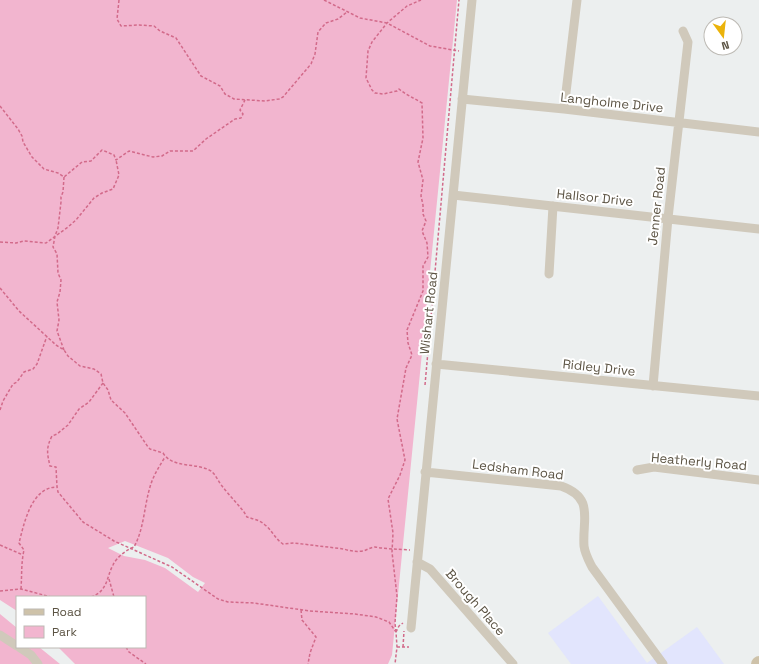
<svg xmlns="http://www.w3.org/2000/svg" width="759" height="664" font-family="'Space Grotesk',sans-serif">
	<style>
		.commercial { fill: #e2e5fd }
		.green { fill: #f2b5cf; fill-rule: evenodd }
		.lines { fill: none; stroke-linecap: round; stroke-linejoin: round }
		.path { stroke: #d26a8a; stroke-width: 1.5; stroke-dasharray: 3 2; stroke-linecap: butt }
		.street { stroke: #d0c9bb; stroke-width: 9 }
		.primary { stroke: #cec2a9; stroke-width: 14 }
		.labels { text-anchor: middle; stroke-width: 4; stroke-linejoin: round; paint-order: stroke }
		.street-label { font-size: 13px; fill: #5b5343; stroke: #fff }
	</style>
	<rect width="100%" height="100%" fill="#ecefef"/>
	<path class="commercial" d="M 598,596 L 647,663 L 697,627 L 724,664 L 571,664 L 548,633 Z"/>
	<path class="green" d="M 0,0 L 457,0 L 392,655 L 388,664 L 75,664 L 58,647 L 145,647 L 145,597 L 17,597 L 17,611 L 0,600 ZM 125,541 L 168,558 L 193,577 L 205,583 L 198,592 L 165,568 L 145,560 L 124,556 L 108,548 Z
		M 0,614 L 17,628 L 17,647 L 39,647 L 60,664 L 0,664 Z"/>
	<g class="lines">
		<path class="path" d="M 119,0 L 117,19 L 121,26 L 139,25 L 154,26 L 160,31 L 176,38 L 201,76 L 220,86 L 225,94 L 234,99 L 265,101 L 279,99 L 283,97 L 311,64 L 315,54 L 318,32 L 326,23 L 338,19 L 347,12
			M 324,0 L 360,18 L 387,23 L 430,46 L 459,51
			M 0,106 L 18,129 L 22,136 L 23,142 L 32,157 L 44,169 L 58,173 L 64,177 L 82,162 L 91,161 L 102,150 L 114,155 L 116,160 L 129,151 L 153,157 L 162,156 L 170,151 L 193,151 L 206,139 L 235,119 L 241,118 L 243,114 L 240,110 L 245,100
			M 0,242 L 16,243 L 24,241 L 46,243 L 68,227 L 76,220 L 94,198 L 102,193 L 113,189 L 119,175 L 116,160
			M 0,288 L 19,311 L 56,345 L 64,350 L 68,356 L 80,366 L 94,369 L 101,374 L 103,383 L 108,390 L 111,400 L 125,413 L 148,447 L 150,449 L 163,453 C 173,469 196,462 211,471 C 216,475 218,481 222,486 C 229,495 237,503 244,512 L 247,517 C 253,519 260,520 265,525 C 272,530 275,539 283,544 L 294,543 L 344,549 C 350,551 356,552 363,551 C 367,550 371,547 375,547 C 386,549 397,549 410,550
			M 64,350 L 57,331 L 59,320 L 57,302 L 60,292 L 61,280 L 58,273 L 57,254 L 53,247 L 55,236 L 58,228 L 61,202 L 61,197 L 63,192 L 64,177
			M 103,383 L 89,402 L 79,409 L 68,425 L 57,434 L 52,436 C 46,448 47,453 50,466 L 56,467 L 57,487 L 58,492 L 83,522 L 114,541 L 172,567 L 218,599 L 228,602 L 254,603 L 310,611 L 355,614 L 376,617 L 389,622 L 396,632 L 397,647 L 395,664
			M 425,385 L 459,0
			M 0,410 L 3,401 L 13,384 L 17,382 L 24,372 L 33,369 L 37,364 L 47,336
			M 0,545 L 23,555
			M 109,579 L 114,597
			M 21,589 C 22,574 21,564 24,550 L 19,543 C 24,524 31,487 57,487
			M 0,591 L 21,589 L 51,597
			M 91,597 C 108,591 106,578 113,565 C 116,558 127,549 134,547 C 144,529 144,507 150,487 C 153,476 159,467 165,457
			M 301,610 L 302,620 L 316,637 L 310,653 L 308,664
			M 396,632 L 395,623 L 397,596 L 392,552 L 393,533 L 388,499 L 400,475 L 405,460 L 397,419 L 406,368 L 412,355 L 408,343 L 407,330 L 423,291 L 423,266 L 428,257 L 427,243 L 422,231 L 426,221 L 423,214 L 423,205 L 421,196 L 423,180 L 418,162 L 423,138 L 422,103 C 414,98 406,95 399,89 L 397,91 L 383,94 L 375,93 L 372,90 L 366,78 L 368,51 L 372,42 L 387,23 L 407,6 L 421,0
			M 396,632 L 399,626 L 403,623
			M 126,647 L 129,652 L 146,664
			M 397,647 L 409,647
			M 403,647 L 404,631"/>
		<path class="street" d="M 462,99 L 564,109 L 759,132
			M 564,109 L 577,0
			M 453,195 L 759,229
			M 549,274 L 553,206
			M 436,364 L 759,396
			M 653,386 L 668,218 L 688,42 L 683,31
			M 637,470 L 654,467 L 759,480
			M 425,472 L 561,486 C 595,498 582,519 584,546 C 585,554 589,561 592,567 L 663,664
			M 417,562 L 430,569 L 513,664
			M 411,628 L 472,0
			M 0,635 L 17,646
			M 19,647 L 31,655 L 38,664"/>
		<path class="primary" d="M 758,664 L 759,663"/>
	</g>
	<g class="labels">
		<g class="street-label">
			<text transform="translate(612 102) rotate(6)" y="5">Langholme Drive</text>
			<text transform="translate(595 197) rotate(6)" y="5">Hallsor Drive</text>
			<text transform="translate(656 206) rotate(-84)" y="5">Jenner Road</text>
			<text transform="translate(428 313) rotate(-84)" y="5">Wishart Road</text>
			<text transform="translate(599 367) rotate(6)" y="5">Ridley Drive</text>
			<text transform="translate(699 461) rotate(5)" y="5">Heatherly Road</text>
			<text transform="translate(518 469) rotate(7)" y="5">Ledsham Road</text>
			<text transform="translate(476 602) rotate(49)" y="5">Brough Place</text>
		</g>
	</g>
	<rect x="16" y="596" width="130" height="52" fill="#ffffff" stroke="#bdbab4"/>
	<rect x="24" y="609" width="20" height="6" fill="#cec2a9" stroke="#bdbab4"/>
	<text x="52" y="616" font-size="12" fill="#5b5343">Road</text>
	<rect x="24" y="626" width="20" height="12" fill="#f2b5cf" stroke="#bdbab4"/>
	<text x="52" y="636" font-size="12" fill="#5b5343">Park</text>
	<g transform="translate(723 36) rotate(165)"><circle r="19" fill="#ffffff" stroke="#bdbab4"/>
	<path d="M0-3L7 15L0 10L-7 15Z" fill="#ebb30a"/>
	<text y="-6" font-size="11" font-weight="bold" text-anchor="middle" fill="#5b5343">N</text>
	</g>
</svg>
